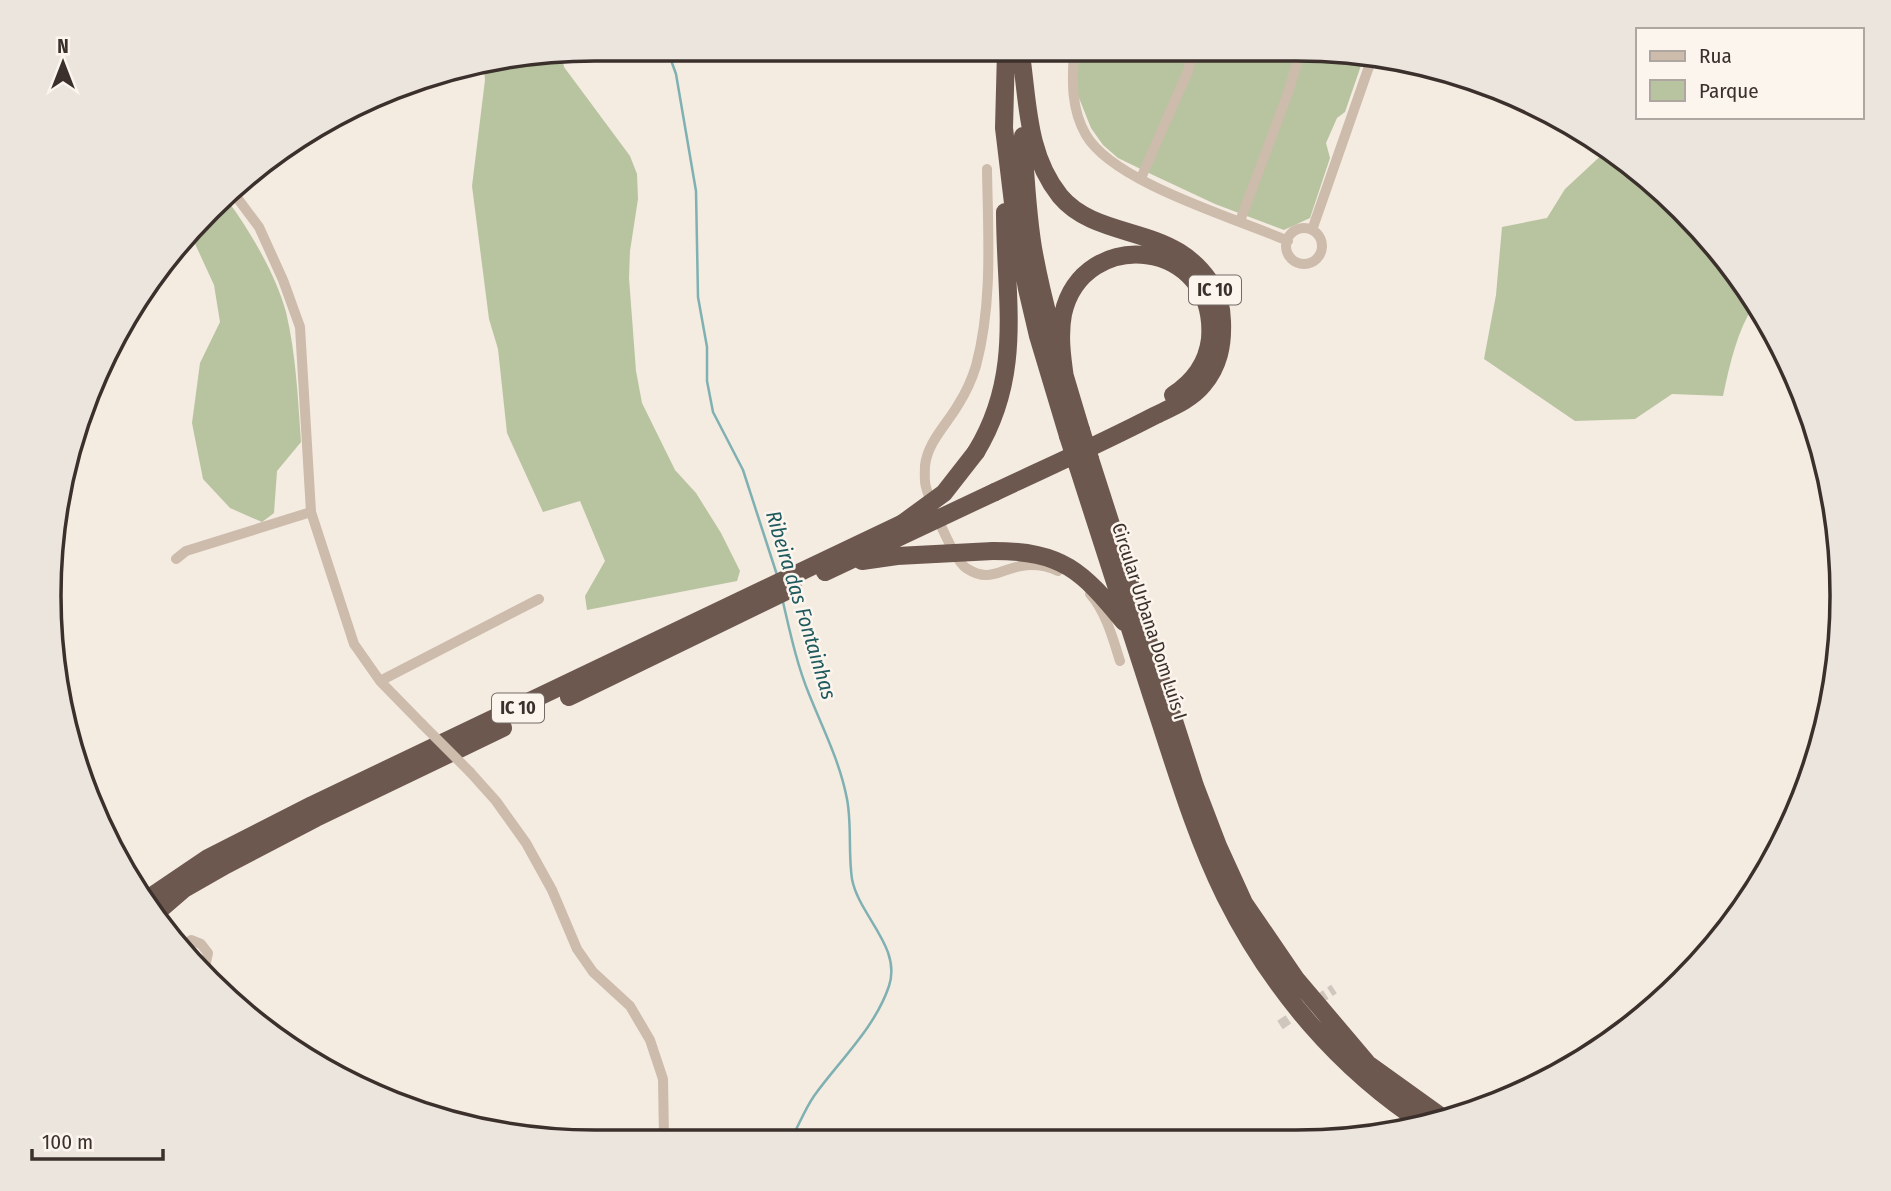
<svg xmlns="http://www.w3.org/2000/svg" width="1891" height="1191" font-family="'Fira Sans Condensed',sans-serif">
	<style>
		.green { fill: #b8c4a0 }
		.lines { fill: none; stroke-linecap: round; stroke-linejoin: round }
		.stream { stroke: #7fb0b2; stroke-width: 2.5 }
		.minor-tunnel { stroke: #cfc6bd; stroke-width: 10; stroke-dasharray: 10 5; stroke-linecap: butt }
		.minor { stroke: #cdbbac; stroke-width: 10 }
		.trunk { stroke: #6c584f; stroke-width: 18 }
		.minor-bridge { stroke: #cdbbac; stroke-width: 10 }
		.trunk-bridge { stroke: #6c584f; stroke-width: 18 }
		.labels { text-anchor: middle; stroke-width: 5; stroke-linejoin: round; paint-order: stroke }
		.shield { fill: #fbf5ee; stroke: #756b66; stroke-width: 2 }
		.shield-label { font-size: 18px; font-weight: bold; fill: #3b302b }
		.street-label { font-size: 19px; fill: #3b302b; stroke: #fbf5ee }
		.water-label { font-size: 21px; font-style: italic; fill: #1f5a5e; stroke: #fbf5ee }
		.rim { fill: none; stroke: #3b302b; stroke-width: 3.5 }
	</style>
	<rect width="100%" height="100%" fill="#f4ebe1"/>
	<path class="green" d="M 1076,52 L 1365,54 L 1345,112 L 1337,118 L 1326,143 L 1330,158 L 1310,218 L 1284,230 L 1215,204 L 1153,175 L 1118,158 L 1103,145 L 1091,128 L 1077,93 Z
		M 562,55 L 564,67 L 630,156 L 637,174 L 638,199 L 630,251 L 629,278 L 636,371 L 642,403 L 675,470 L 696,493 L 721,533 L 740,571 L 737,581 L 587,610 L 585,596 L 605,561 L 580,501 L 543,512 L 507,433 L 498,349 L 489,319 L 472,186 L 485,80 L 484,67 Z
		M 1607,150 L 1629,162 L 1707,235 L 1755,303 C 1737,331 1730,363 1723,396 L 1672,394 L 1635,419 L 1575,421 L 1484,359 L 1496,295 L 1502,227 L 1547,218 L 1565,189 Z
		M 228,201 C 250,231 276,275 286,312 C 296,354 298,399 301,442 L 277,471 L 274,513 L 262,522 L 230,508 L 203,479 L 192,423 L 200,363 L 220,322 L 214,285 L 191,235 Z"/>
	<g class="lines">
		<path class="stream" d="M 667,49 L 676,74 L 696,191 L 698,297 L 707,347 L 707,381 L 713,412 L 743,470 L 777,575
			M 783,602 C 790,632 797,665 809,694 C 823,729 840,762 847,799 C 852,825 848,853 852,879 C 859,916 902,947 889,986 C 875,1028 839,1061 814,1096 C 805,1109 799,1125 791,1139"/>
		<path class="minor-tunnel" d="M 1280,1025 L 1334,989"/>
		<path class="minor" d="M 1074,52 C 1072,81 1071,109 1086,135 C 1114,183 1236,218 1288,241
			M 987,169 C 988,234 993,303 976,366 C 972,379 965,394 958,405 C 947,424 927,443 925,466 C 925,472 924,481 926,487 C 930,502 954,560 966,568 C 989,583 998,570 1021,566 C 1033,564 1047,566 1058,571
			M 1141,178 L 1188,71 L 1192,53
			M 235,195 L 259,227 L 283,280 L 300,327 L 311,512 L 354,644 L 380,681 L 422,724
			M 1240,221 L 1288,93 L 1300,53
			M1286 246a18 18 0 1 1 36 0a18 18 0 1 1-36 0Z
			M 1312,230 L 1373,55
			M 176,559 L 186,551 L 311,512
			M 1090,594 C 1106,612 1113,639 1120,661
			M 380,681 L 539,599
			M 470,772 L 496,801 L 526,843 L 552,890 L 577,949 L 593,972 L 630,1006 L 650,1040 L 663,1079 L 664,1138
			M 191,940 L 201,944 L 208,953 L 205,967"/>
		<path class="trunk" d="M 1006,51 L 1004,128 L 1015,220 L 1027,289 L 1038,336 L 1068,436
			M 1023,136 C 1025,173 1027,211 1033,248 C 1044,310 1063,370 1081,430
			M 1065,378 C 1062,357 1059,335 1063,314 C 1083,225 1218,238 1210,339 C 1207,364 1193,382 1173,395
			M 976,452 C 1024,373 1005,299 1005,212
			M 1090,459 L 1195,786 L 1218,846 L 1244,903 L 1296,979 L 1368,1064 L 1446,1120
			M 1077,464 C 1102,541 1127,619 1152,697 C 1174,763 1194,833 1225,896 C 1271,988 1339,1069 1426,1125
			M 995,492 C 1048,467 1102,443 1154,416 C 1170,408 1191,400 1203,385 C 1219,366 1223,345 1222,321 C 1222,292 1203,267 1179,252 C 1142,229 1089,231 1060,196 C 1027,155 1028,103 1021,54
			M 993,551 C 1063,551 1082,571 1124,622
			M 569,697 L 793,588
			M 143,902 L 208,858 L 312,805 L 903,523
			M 155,914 L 184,889 L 226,865 L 316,818 L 503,728"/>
		<path class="minor-bridge" d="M 422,724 L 470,772"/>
		<path class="trunk-bridge" d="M 1081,430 L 1090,459
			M 1068,436 L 1077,464
			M 903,523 L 944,493 L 976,452
			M 862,561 L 897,556 L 993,551
			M 825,572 L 995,492"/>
	</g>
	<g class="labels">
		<g class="shield">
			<rect x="1189" y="275.5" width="52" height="29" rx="5"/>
			<rect x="492" y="693.5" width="52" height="29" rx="5"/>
		</g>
		<g class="shield-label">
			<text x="1215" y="296">IC 10</text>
			<text x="518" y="714">IC 10</text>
		</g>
		<g class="street-label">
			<text transform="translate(1150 621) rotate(72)" y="7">Circular Urbana Dom Luís I</text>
		</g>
		<g class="water-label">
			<text transform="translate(801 605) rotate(73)" y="7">Ribeira das Fontainhas</text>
		</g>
	</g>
	<path d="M0 0H1891V1191H0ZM595 61H1296A534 534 0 0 1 1830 595V596A534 534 0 0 1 1296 1130H595A534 534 0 0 1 61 596V595A534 534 0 0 1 595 61Z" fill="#ece5de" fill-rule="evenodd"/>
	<path class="rim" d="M595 61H1296A534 534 0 0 1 1830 595V596A534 534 0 0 1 1296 1130H595A534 534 0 0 1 61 596V595A534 534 0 0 1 595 61Z"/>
	<rect x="1636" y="28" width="228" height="91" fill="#fbf5ee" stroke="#aea6a0" stroke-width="2"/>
	<rect x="1650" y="51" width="35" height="10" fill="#cdbbac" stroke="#aea6a0" stroke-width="2"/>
	<text x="1699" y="63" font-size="21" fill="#3b302b">Rua</text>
	<rect x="1650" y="80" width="35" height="21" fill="#b8c4a0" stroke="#aea6a0" stroke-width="2"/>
	<text x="1699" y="98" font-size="21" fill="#3b302b">Parque</text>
	<g transform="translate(63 63)" stroke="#fbf5ee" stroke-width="5" paint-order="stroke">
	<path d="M0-5L12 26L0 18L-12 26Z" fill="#3b302b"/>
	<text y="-10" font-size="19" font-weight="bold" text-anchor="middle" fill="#3b302b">N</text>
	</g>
	<path d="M32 1149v10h131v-10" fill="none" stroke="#3b302b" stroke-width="3.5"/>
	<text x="42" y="1149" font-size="21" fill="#3b302b" stroke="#fbf5ee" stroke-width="5" paint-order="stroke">100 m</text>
</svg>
